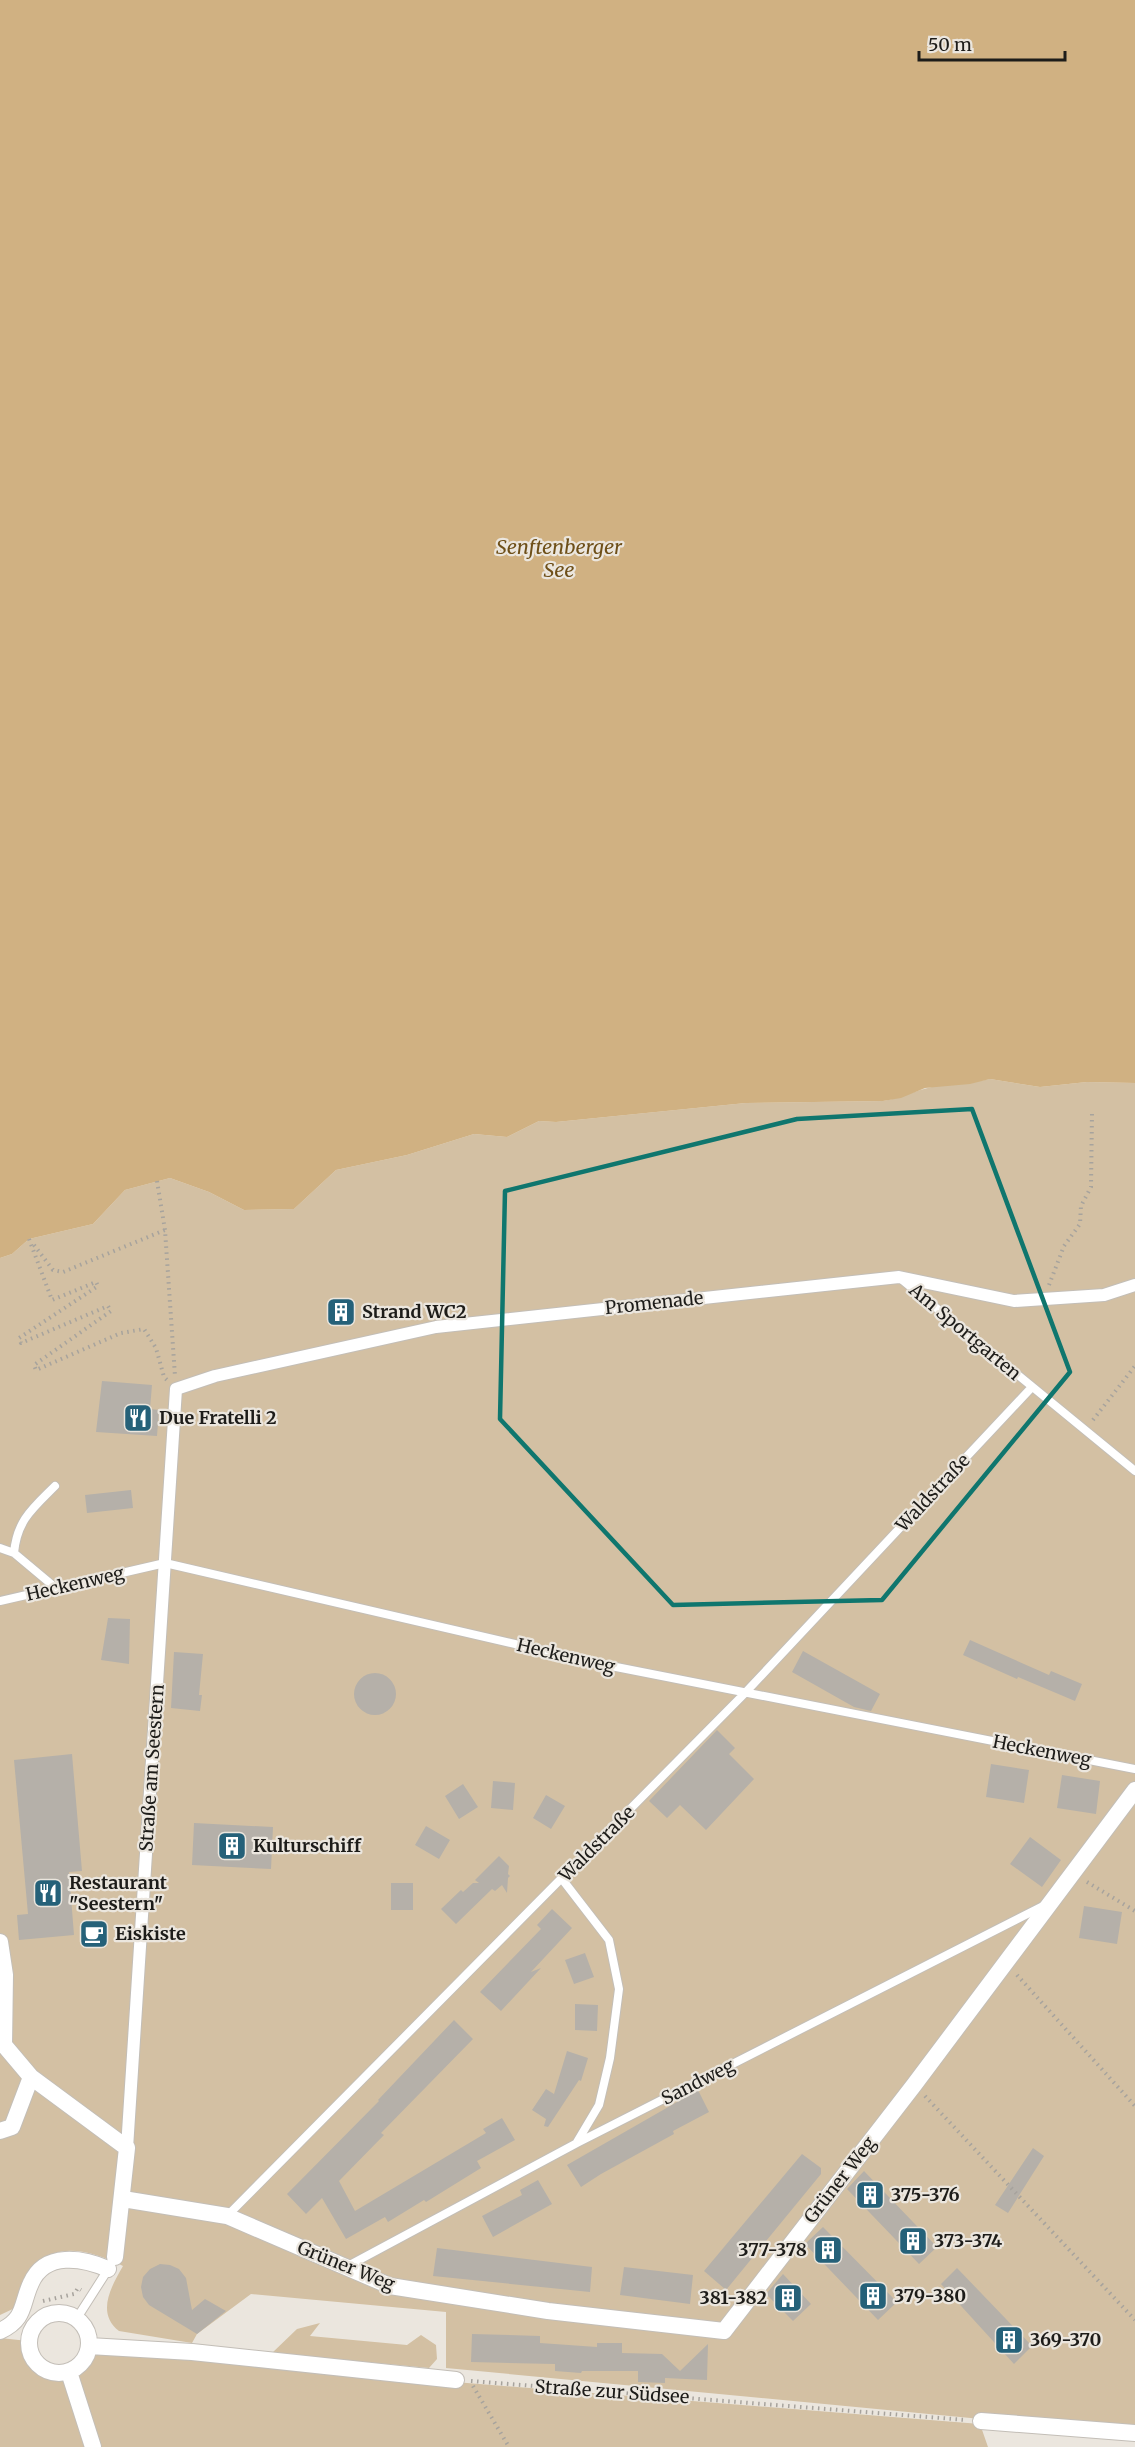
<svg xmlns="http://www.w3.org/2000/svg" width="1135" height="2447" font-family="Merriweather,serif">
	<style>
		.green { fill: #d3c0a3 }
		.water { fill: #d0b182 }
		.building { fill: #b5b0a9 }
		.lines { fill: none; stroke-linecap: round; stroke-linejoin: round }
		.service-casing { stroke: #c3beb7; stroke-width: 10 }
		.pedestrian-casing { stroke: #c3beb7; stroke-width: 14 }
		.minor-casing { stroke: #c3beb7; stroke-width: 18 }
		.path { stroke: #a7a39d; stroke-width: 4; stroke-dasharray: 1.5 4.5; stroke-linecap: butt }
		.service { stroke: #fff; stroke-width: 8 }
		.pedestrian { stroke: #fff; stroke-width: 12 }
		.minor { stroke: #fff; stroke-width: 16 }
		.marked { fill: none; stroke: #0f766e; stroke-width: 4.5; stroke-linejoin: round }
		.labels { text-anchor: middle; stroke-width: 4.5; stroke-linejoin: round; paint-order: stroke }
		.street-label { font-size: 18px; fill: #1d1c19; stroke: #ebe6de }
		.poi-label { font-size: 18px; font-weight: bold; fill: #1d1c19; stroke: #ebe6de; text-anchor: start }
		.water-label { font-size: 20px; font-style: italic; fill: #6e4f18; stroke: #ebe6de }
	</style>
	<rect width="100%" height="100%" fill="#ebe6de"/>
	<path class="green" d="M 990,1079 L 1040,1087 L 1087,1082 L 1135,1083 L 1135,2431 L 981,2419 L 446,2368 L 446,2312 L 251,2294 L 197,2334 L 192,2343 L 119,2331 C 96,2313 111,2287 123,2266 C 97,2254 64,2241 39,2262 C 33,2267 27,2272 24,2280 C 20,2288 19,2298 17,2307 L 0,2315 L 0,1258 L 12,1254 L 29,1239 L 93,1224 L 125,1190 L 170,1178 L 209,1192 L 244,1210 L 294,1209 L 336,1170 L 407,1155 L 474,1134 L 507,1137 L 539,1121 L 556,1122 L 746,1103 L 883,1101 C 897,1099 910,1093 924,1089 C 944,1083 969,1084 990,1079 Z
		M 320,2323 L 310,2336 L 407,2345 L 421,2335 L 436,2345 L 437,2359 L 429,2368 L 272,2353 L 297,2329 Z
		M 0,2338 L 28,2341 C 32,2381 79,2386 90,2346 L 467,2383 L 980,2424 L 988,2447 L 0,2447 Z"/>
	<path class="water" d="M 0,0 L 1135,0 L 1135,1083 L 1087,1082 L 1040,1087 L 990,1079 L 970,1084 L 925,1088 L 901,1098 L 883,1101 L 746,1103 L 556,1122 L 539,1121 L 507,1137 L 474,1134 L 407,1155 L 336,1170 L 294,1209 L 244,1210 L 209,1192 L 170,1178 L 125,1190 L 93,1224 L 29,1239 L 12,1254 L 0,1258 Z"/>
	<path class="building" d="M 351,1302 L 353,1317 L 332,1321 L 329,1306 Z
		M 102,1381 L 152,1385 L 150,1409 L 159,1410 L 157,1436 L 96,1432 Z
		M 131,1490 L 133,1508 L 87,1513 L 85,1495 Z
		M 108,1618 L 130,1619 L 129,1664 L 101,1660 Z
		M 970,1640 L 1049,1675 L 1051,1671 L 1082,1684 L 1075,1701 L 1018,1677 L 1017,1679 L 963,1655 Z
		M 803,1651 L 880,1694 L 871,1711 L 854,1707 L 792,1672 Z
		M 174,1652 L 203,1654 L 199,1695 L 202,1695 L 200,1711 L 171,1708 Z
		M354 1694a21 21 0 1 1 42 0a21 21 0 1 1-42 0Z
		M 717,1730 L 735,1748 L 729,1754 L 754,1779 L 706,1830 L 680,1805 L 667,1818 L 649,1801 Z
		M 72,1754 L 82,1871 L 69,1872 L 74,1935 L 19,1940 L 17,1915 L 28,1914 L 14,1760 Z
		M 991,1764 L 1029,1770 L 1024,1803 L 986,1797 Z
		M 1062,1775 L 1100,1781 L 1096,1814 L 1057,1808 Z
		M 493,1781 L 515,1783 L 513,1810 L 491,1808 Z
		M 463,1784 L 478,1807 L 459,1819 L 445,1796 Z
		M 546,1795 L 565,1806 L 551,1829 L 533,1818 Z
		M 194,1823 L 273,1827 L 271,1869 L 192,1865 Z
		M 426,1826 L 450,1840 L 439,1859 L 415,1845 Z
		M 1030,1837 L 1061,1860 L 1042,1887 L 1010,1864 Z
		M 499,1856 L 509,1866 L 508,1874 L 510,1876 L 508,1878 L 507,1893 L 502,1885 L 495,1891 L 492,1889 L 456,1924 L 441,1909 L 461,1890 L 463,1892 L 473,1883 L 479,1883 L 475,1880 Z
		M 391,1883 L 413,1883 L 413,1910 L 391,1910 Z
		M 1084,1906 L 1122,1912 L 1117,1944 L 1079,1938 Z
		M 552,1909 L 572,1928 L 531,1972 L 541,1968 L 501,2011 L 480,1992 L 541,1929 L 537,1925 Z
		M 585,1953 L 594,1977 L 574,1984 L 565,1960 Z
		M 575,2004 L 598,2005 L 597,2031 L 575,2030 Z
		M 454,2020 L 473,2039 L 381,2133 L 384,2135 L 339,2181 L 355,2211 L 486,2133 L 483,2129 L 502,2118 L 515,2140 L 477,2161 L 481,2168 L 426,2202 L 424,2200 L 388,2222 L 385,2217 L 346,2239 L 322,2198 L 306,2214 L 287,2194 L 379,2101 L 378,2100 Z
		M 567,2051 L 588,2058 L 581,2081 L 579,2080 L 548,2127 L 544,2126 L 546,2119 L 532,2110 L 546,2089 L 554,2094 Z
		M 698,2090 L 709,2112 L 673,2131 L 674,2134 L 601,2174 L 581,2187 L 567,2165 Z
		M 1033,2148 L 1044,2156 L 1008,2213 L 995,2205 Z
		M 802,2154 L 821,2168 L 821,2174 L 726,2290 L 704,2271 Z
		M 864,2171 L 937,2247 L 919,2264 L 847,2189 Z
		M 538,2180 L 552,2204 L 493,2237 L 482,2216 L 522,2195 L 520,2190 Z
		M 823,2227 L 897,2302 L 878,2320 L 805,2244 Z
		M 437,2248 L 592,2267 L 590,2292 L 433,2276 Z
		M 160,2264 L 170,2265 L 179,2269 L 186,2278 L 192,2310 L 205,2299 L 226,2311 L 197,2334 L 149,2305 L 143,2297 L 141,2287 L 143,2277 L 150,2269 Z
		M 624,2267 L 693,2275 L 690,2304 L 620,2295 Z
		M 957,2268 L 1032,2346 L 1014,2364 L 941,2284 Z
		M 783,2274 L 811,2304 L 793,2321 L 766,2294 Z
		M 472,2334 L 540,2336 L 540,2343 L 597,2347 L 597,2343 L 622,2343 L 622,2353 L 662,2354 L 680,2371 L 708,2344 L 707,2380 L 665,2378 L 665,2383 L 638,2382 L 638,2371 L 582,2371 L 581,2373 L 555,2371 L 555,2364 L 471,2362 Z"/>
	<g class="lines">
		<g class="service-casing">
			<path id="service" d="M 901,1279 L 1135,1471
				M 0,1548 L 14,1553 L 57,1589
				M 14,1553 C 17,1520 33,1508 55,1486
				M 0,1601 L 165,1563 L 606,1665 L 1135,1769
				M 562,1879 L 609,1940 L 619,1989 L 610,2058 L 599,2105 L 577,2142
				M 227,2216 L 745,1693 L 1032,1387
				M 346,2267 L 577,2143 L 1043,1906
				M 77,2318 L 109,2268"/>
		</g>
		<g class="pedestrian-casing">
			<path id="pedestrian" d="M 127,2148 L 176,1389 L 215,1376 L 436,1327 L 899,1277 L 1014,1301 L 1104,1295 L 1135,1285"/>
		</g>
		<g class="minor-casing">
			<path id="minor" d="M 0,1942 L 5,1975 L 4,2045 L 31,2077 L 127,2148 L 115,2257
				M 0,2131 L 12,2127 L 31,2077
				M 123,2199 L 227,2216 L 390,2286 L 548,2311 L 724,2331 L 914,2085 L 1135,1790
				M29 2343a30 30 0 1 1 60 0a30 30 0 1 1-60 0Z
				M 0,2331 C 26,2319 21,2304 31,2283 C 45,2251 83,2258 108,2269
				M 89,2346 L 192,2352 L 456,2380
				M 69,2372 L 93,2447
				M 981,2421 L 1135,2433"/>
		</g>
		<path class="path" d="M 157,1181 L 165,1230 L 175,1376
			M 29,1239 L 52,1300 L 96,1282 L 98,1286 L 19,1338 L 21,1343 L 108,1306 L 111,1311 L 34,1365 L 36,1370 L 121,1333 L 144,1329 L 156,1348 L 164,1377 L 167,1380
			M 34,1245 L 53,1270 L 63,1272 L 165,1230
			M 1049,1285 L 1064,1246 L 1080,1224 L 1081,1206 L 1091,1187 L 1092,1113
			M 1093,1420 L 1135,1366
			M 1087,1882 L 1135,1911
			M 1017,1975 L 1135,2106
			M 925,2096 L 1135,2320
			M 43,2301 L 74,2294 L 78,2288 L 81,2290
			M 471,2381 L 966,2420
			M 473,2386 L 509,2447"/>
		<use href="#service" class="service"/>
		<use href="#pedestrian" class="pedestrian"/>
		<use href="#minor" class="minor"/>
	</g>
	<path class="marked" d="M 972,1109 L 1070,1372 L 882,1600 L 673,1605 L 500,1419 L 505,1191 L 797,1119 Z"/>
	<defs>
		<g id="building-square" transform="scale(1.5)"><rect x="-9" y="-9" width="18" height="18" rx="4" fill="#256179" stroke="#ebe6de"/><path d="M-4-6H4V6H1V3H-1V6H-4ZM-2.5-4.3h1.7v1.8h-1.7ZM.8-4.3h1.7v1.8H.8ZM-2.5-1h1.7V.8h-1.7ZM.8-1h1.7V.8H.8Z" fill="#fff"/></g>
		<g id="restaurant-square" transform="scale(1.5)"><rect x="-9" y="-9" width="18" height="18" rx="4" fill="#256179" stroke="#ebe6de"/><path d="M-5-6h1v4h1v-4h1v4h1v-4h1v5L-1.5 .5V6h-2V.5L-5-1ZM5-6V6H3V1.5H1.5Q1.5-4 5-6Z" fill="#fff"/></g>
		<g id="cafe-square" transform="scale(1.5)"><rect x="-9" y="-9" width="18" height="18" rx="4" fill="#256179" stroke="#ebe6de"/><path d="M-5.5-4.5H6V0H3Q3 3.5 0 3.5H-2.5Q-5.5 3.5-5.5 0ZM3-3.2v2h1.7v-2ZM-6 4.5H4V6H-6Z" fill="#fff"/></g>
	</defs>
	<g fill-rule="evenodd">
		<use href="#building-square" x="341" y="1312"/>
		<use href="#restaurant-square" x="138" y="1418"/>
		<use href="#building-square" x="232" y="1846"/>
		<use href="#restaurant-square" x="48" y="1893"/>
		<use href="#cafe-square" x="94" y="1934"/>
		<use href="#building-square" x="870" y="2195"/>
		<use href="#building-square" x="913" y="2241"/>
		<use href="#building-square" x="828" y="2250"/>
		<use href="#building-square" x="873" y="2296"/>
		<use href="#building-square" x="788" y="2298"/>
		<use href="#building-square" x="1009" y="2340"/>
	</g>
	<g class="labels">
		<g class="street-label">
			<text transform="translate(654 1303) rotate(-6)" y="6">Promenade</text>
			<text transform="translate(965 1332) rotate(40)" y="6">Am Sportgarten</text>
			<text transform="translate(933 1493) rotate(-47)" y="6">Waldstraße</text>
			<text transform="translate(75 1584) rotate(-13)" y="6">Heckenweg</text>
			<text transform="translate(566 1656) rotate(13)" y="6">Heckenweg</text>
			<text transform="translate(1042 1751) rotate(11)" y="6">Heckenweg</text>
			<text transform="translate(152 1768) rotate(-86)" y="6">Straße am Seestern</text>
			<text transform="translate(597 1844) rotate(-45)" y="6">Waldstraße</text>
			<text transform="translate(698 2082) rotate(-27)" y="6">Sandweg</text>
			<text transform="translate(840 2180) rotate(-52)" y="6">Grüner Weg</text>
			<text transform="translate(346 2266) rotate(22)" y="6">Grüner Weg</text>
			<text transform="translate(612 2392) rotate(4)" y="6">Straße zur Südsee</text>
		</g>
		<g class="poi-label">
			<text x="362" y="1318">Strand WC2</text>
			<text x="159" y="1424">Due Fratelli 2</text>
			<text x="253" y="1852">Kulturschiff</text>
			<text x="69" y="1889">Restaurant<tspan x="69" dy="21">"Seestern"</tspan></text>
			<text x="115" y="1940">Eiskiste</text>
			<text x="891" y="2201">375-376</text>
			<text x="934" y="2247">373-374</text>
			<text x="807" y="2256" text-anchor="end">377-378</text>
			<text x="894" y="2302">379-380</text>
			<text x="767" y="2304" text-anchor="end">381-382</text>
			<text x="1030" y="2346">369-370</text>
		</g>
		<g class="water-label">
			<text x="559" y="554">Senftenberger<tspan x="559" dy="23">See</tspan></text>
		</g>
	</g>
	<path d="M919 51v9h146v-9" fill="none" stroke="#1d1c19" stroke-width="3"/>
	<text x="928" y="51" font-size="18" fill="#1d1c19" stroke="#ebe6de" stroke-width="4.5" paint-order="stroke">50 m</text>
</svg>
